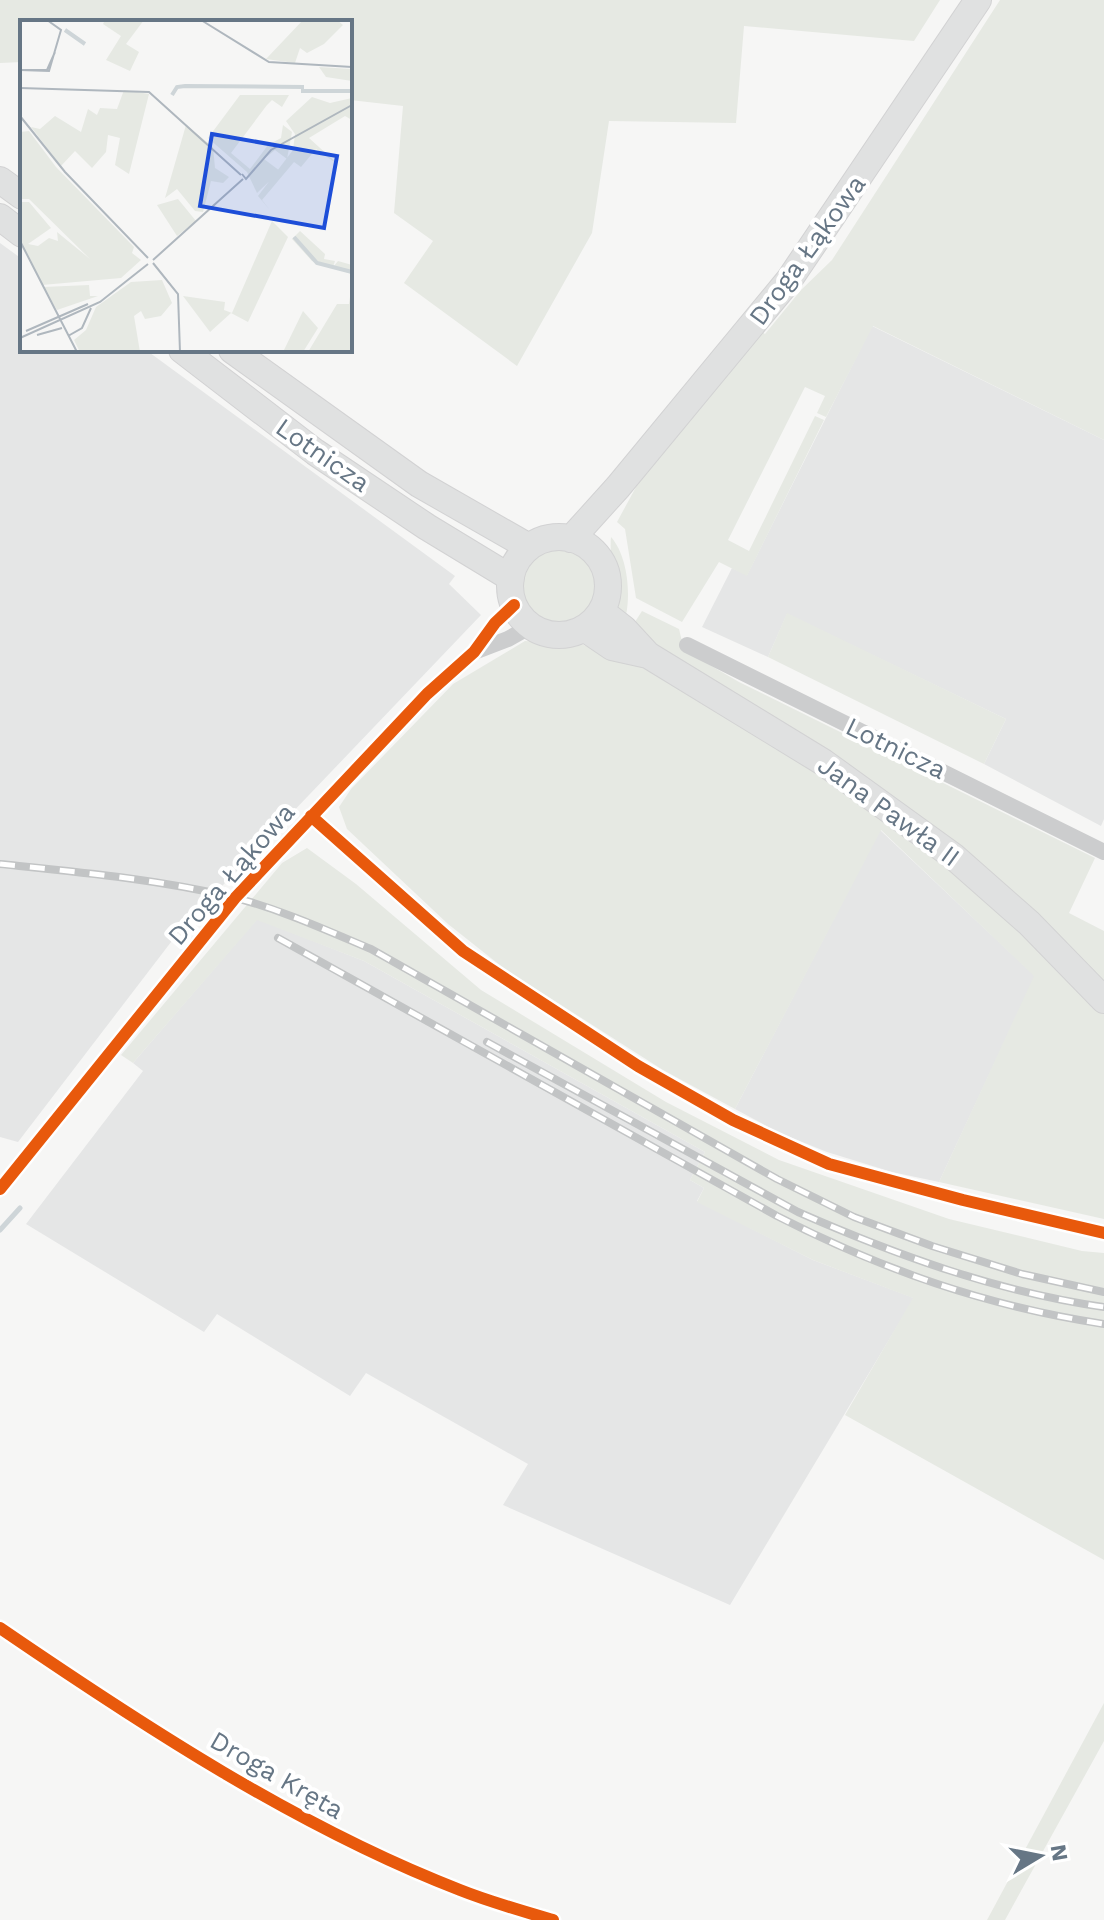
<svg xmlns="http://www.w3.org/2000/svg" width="1104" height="1920" font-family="'Work Sans',sans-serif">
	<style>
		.built { fill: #e5e6e6 }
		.green { fill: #e6e9e3 }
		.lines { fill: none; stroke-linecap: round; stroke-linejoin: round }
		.stream { stroke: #ced5d8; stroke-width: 5 }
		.primary-casing { stroke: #d2d2d3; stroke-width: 28 }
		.street { stroke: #cccdce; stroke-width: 16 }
		.primary { stroke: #e0e1e1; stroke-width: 26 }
		.rail-casing { stroke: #c2c4c5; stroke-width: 8 }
		.rail { stroke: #fff; stroke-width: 5; stroke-dasharray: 15; stroke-linecap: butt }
		.cycleway-casing { stroke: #fff; stroke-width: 17 }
		.cycleway { stroke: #e8590c; stroke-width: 12 }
		.labels { text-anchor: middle; stroke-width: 8; stroke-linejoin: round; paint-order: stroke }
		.street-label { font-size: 26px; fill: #667685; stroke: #fff }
		.inset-river { fill: none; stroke: #ced5d8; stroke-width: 4 }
		.inset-road { fill: none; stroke: #afb7be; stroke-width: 2 }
		.view { fill: #1d4ed8; fill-opacity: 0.15; stroke: #1d4ed8; stroke-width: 4 }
		.inset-edge { fill: none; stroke: #667685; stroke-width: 4 }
	</style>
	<rect width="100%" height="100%" fill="#f6f6f5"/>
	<path class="built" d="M 0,243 L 22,259 L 22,350 L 146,350 L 455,576 L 449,584 L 481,615 L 181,929 L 18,1142 L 0,1137 Z
		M 872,326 L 1104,440 L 1104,819 L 1101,826 L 984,764 L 1006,719 L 787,614 L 768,657 L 702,627 L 732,568 L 747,575 Z
		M 880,830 L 1035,976 L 939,1182 L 892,1172 L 827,1152 L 780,1133 L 735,1109 Z
		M 257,919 L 364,961 L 705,1152 L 690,1180 L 704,1188 L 697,1201 L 813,1260 L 914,1298 L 730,1605 L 503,1505 L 528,1464 L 366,1373 L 350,1396 L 217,1314 L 204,1332 L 26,1224 L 143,1071 L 133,1063 Z"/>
	<path class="green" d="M 0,0 L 940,0 L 914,41 L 744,26 L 736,123 L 609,121 L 592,233 L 517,366 L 404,283 L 433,241 L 394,213 L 403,106 L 350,100 L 350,22 L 22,22 L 22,62 L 0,63 Z
		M 1000,0 L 1104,0 L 1104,440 L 873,326 L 826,417 L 817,413 L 825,396 L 805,387 L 728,540 L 749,551 L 815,416 L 824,420 L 747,576 L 719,562 L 682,622 L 636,598 L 625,529 L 617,522 L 642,476 L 761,331 L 765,334 L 801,290 L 832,260 Z
		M 611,537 C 627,555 631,592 626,615 L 619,614 C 616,590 609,559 611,537 Z
		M521 586a39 39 0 1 1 78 0a39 39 0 1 1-78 0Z
		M 642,611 L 679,629 L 684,650 L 739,682 L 1095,858 L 1069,913 L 1104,931 L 1104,1219 L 939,1182 L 1034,976 L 881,830 L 735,1109 L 663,1070 L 506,970 L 448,924 L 347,829 L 339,807 L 351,789 L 453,684 L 525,641 L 581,644 L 613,656 Z
		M 787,613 L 1006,719 L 984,764 L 768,657 Z
		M 307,848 L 356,884 L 481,990 L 666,1102 L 779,1160 L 949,1219 L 1082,1251 L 1104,1253 L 1104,1560 L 845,1415 L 913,1298 L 813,1260 L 697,1202 L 704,1188 L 690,1180 L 705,1152 L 364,961 L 257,920 L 133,1063 L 121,1055 L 282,863 Z
		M 1104,1703 L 1104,1741 L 1005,1920 L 987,1920 Z"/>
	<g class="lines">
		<path class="stream" d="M 0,1230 L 20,1208"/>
		<g class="primary-casing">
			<path id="primary" d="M 0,180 L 22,196
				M 0,217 L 22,234
				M 182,350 L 315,452 L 427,527 L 511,578
				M 232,350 L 419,484 L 529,547
				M510 586a49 49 0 1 1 98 0a49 49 0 1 1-98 0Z
				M 571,539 L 618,487 L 789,280 L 978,0
				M 601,611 L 624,629 L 648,655 L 823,762 L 953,856 L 1029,923 L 1104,1000
				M 584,628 L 612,647 L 648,655"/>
		</g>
		<path class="street" d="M 687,645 L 1104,852
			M 474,652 L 508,639 L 531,626
			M 311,816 L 463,951 L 638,1066 L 733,1120 L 829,1164 L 963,1200 L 1104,1233
			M 0,1189 L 235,898 L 427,694 L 474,652 L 495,623 L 514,605
			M 0,1628 C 142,1725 299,1828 460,1890 C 490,1902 522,1911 553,1920"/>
		<use href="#primary" class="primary"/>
		<g class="rail-casing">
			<path id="rail" d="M 0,864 C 78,872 156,879 232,897 C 280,909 326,930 371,949 L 777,1179 L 854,1217 L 932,1246 L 1022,1274 L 1104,1292
				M 278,938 L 777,1216 C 883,1270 986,1306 1104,1324
				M 487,1042 L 798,1212 C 896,1255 998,1292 1104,1307"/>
		</g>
		<use href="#rail" class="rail"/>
		<g class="cycleway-casing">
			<path id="cycleway" d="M 311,816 L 463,951 L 638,1066 L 733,1120 L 829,1164 L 963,1200 L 1104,1233
				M 0,1189 L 235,898 L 427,694 L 474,652 L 495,623 L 514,605
				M 0,1628 C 142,1725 299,1828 460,1890 C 490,1902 522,1911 553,1920"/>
		</g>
		<use href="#cycleway" class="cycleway"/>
	</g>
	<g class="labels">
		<g class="street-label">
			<text transform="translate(807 250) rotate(-54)" y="9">Droga Łąkowa</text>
			<text transform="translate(323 455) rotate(35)" y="9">Lotnicza</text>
			<text transform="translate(896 748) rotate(26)" y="9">Lotnicza</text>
			<text transform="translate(889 811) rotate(36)" y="9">Jana Pawła II</text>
			<text transform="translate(231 874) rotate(-49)" y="9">Droga Łąkowa</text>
			<text transform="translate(277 1775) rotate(30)" y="9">Droga Kręta</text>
		</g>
	</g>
	<g transform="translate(20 20)">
		<rect width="332" height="332" fill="#f6f6f5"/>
		<path d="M 85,0 L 124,0 L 106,24 L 119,32 L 110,51 L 86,40 L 101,16 L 83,4 ZM 283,0 L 317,0 L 323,5 L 304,24 L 287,33 L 280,28 L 275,43 L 246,39 ZM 299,47 L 332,49 L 332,61 L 306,57 ZM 104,70 L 129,74 L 109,154 L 95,145 L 100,118 L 88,115 L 86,132 L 72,148 L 55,131 L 41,146 L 11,107 L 20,109 L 35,96 L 61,112 L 68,89 L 77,95 L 80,88 L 97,89 ZM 220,75 L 269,75 L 262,87 L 252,80 L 247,85 L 211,133 L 230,149 L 248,125 L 261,118 L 263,105 L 272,112 L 267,139 L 255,130 L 244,139 L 260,151 L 237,173 L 227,152 L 188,118 ZM 292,77 L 310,83 L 332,78 L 332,100 L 325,96 L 289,118 L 320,146 L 296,129 L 281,147 L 274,142 L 242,180 L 250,190 L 238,176 L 273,130 L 275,114 L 266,101 ZM 166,105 L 193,127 L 195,148 L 209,157 L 203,163 L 191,161 L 183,192 L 175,191 L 157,169 L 145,178 ZM 9,111 L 36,147 L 114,227 L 112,233 L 121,240 L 101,258 L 22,265 L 0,219 L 0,182 L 9,182 L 31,208 L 8,224 L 18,226 L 29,218 L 38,221 L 37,212 L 70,239 L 9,179 L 0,179 L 0,112 ZM 158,179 L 176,201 L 157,216 L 137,185 ZM 252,201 L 268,217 L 228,302 L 211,293 L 190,312 L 163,276 L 205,282 L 204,290 L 212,293 ZM 280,211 L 305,234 L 304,239 L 315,241 L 313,247 L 318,241 L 332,245 L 332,254 L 292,241 L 272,219 ZM 142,260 L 152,283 L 141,296 L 125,299 L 121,291 L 114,296 L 120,332 L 60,332 L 54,320 L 66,310 L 76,287 L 111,262 ZM 332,262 L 332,332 L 288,332 L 317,284 L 329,284 ZM 69,265 L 70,276 L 78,276 L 37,290 L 23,267 ZM 283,291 L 298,308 L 283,332 L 263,332 Z" fill="#e6e9e3"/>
		<path class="inset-river" d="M 45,10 L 65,24M 281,71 L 332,71M 152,75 L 157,67 L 165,66 L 284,67M 274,217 L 297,243 L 332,252"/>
		<path class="inset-road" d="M 181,0 L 249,42 L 332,47M 0,50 L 29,51 L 41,10 L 27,0M 0,50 L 27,50 L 35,32M 0,68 L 129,72 L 221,155M 0,96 L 45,152 L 128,238M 222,154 L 226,159 L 251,130 L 332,85M 0,221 L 57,332M 133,240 L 223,159M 133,243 L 158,274 L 160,332M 6,311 L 68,284M 17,315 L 42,308M 48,316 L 62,308 L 71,288M 0,318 L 80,282 L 128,244"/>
		<path class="view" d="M 192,114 L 317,136 L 304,208 L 180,186 Z"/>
		<rect width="332" height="332" class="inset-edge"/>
	</g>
	<g transform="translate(1040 1856) rotate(80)" stroke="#ffffff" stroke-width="6" paint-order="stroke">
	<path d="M0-6L14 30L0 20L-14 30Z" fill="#667685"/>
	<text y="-12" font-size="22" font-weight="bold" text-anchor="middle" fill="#667685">N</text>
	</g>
</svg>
